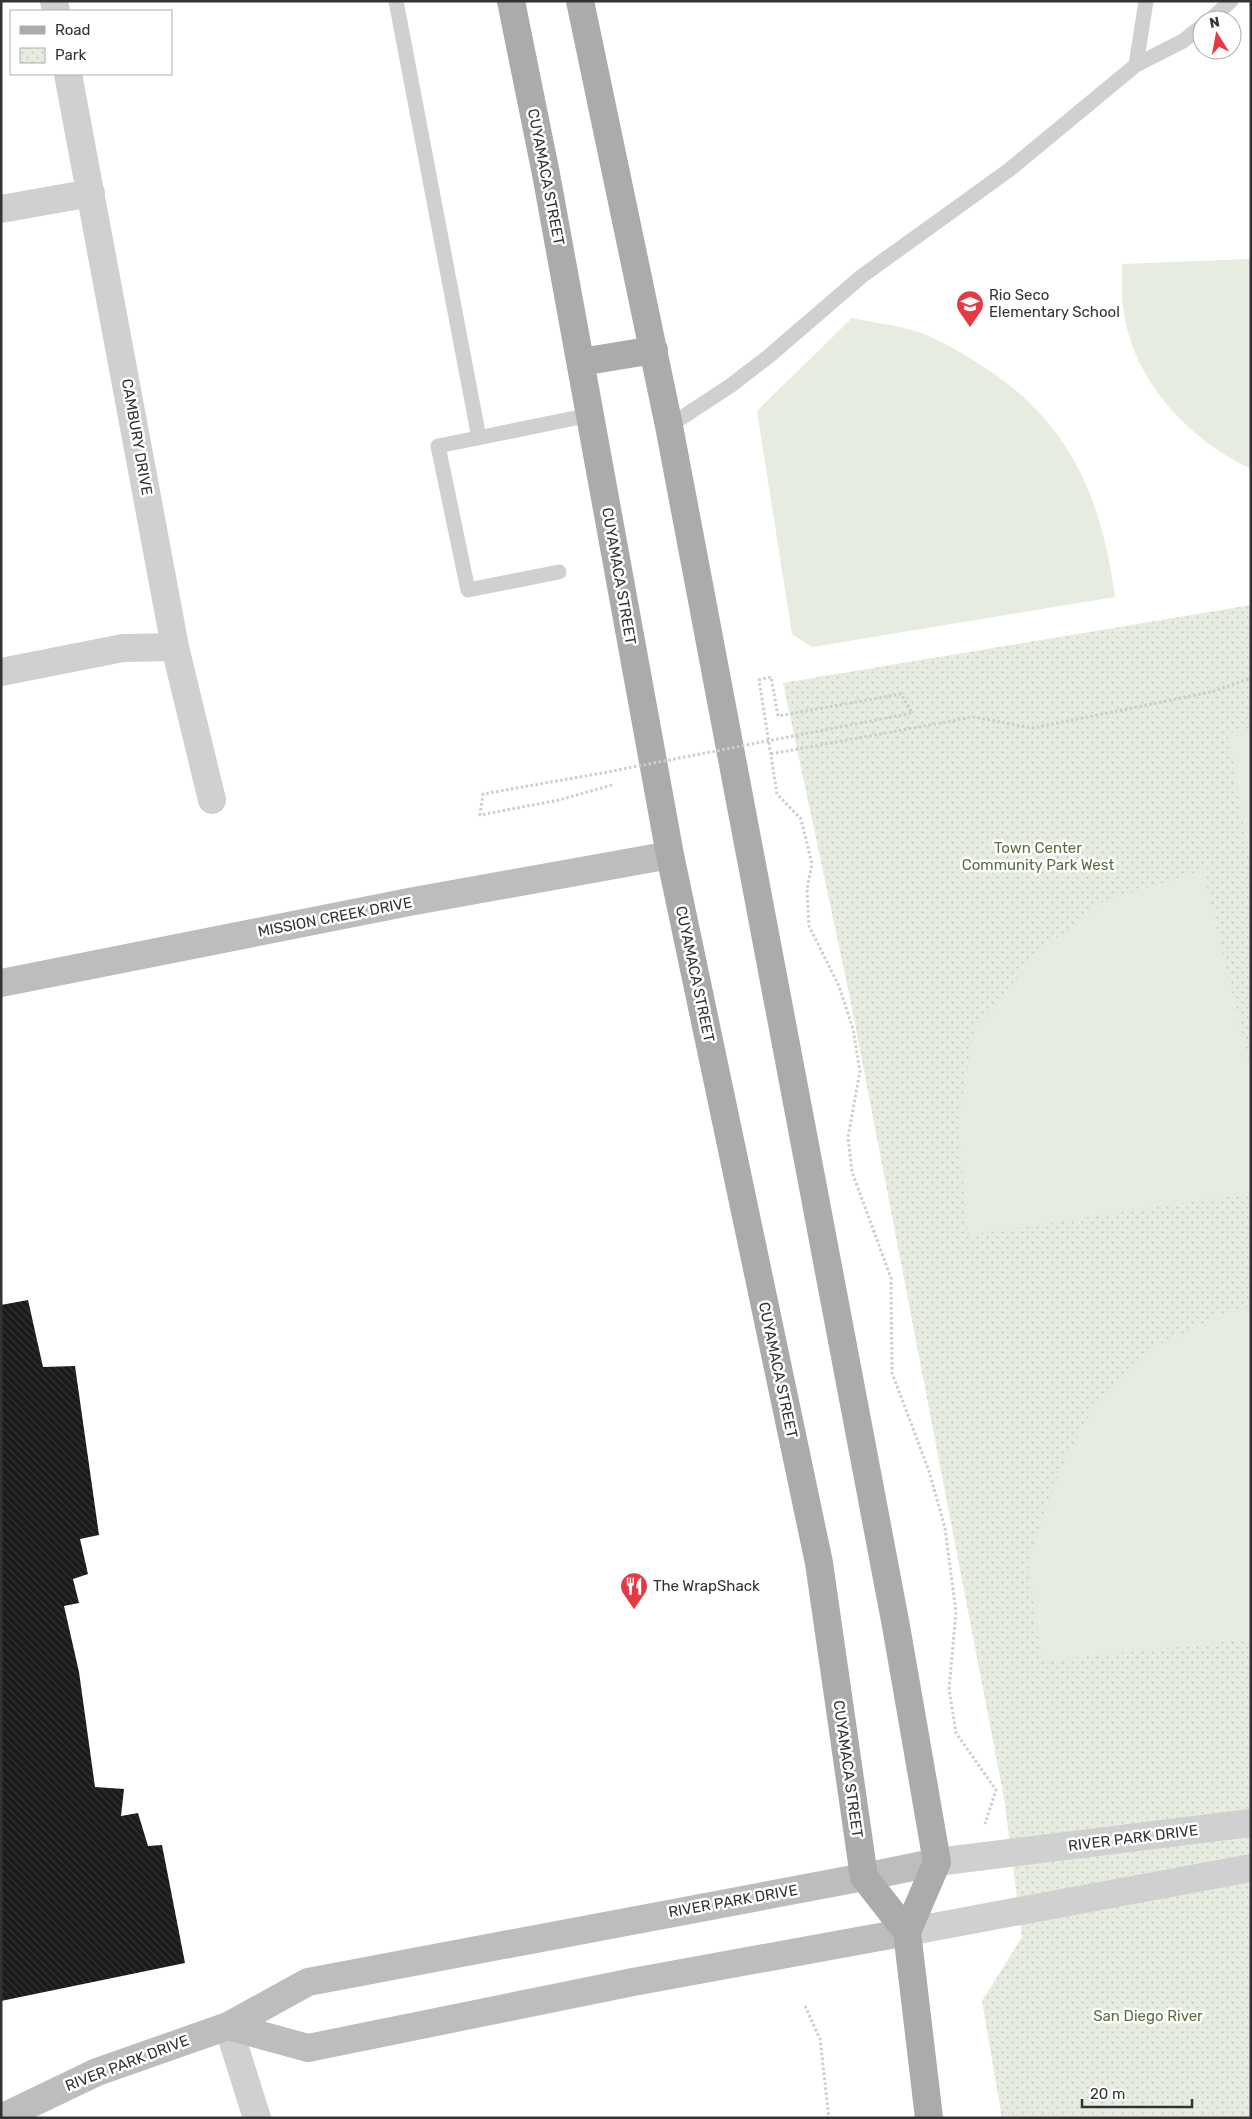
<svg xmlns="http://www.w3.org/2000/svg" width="1252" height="2119" font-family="Rubik,sans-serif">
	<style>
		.park { fill: url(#park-dots) }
		.garden { fill: #e6ecdf }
		.building { fill: url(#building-back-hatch) }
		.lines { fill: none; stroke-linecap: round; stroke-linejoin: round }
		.path { stroke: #cdcdcd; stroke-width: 3; stroke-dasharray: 2.5 2.5; stroke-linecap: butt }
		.lane { stroke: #d0d0d0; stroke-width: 15 }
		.street { stroke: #d0d0d0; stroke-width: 28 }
		.secondary { stroke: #bdbdbd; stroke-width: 28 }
		.primary { stroke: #ababab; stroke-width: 28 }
		.path-bridge { stroke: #cdcdcd; stroke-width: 3; stroke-dasharray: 2.5 2.5; stroke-linecap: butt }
		.labels { text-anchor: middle; stroke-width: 5; stroke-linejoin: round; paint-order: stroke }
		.street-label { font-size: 15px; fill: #333; stroke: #fff }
		.poi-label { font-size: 15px; fill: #333; stroke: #fff; text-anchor: start }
		.park-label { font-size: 15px; fill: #56703f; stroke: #fff }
	</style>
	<defs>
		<pattern id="park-dots" width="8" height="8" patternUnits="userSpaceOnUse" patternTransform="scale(1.25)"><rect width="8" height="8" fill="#e6ecdf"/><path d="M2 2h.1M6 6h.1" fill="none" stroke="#c6cbc0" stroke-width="1.8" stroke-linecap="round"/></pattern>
		<pattern id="building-back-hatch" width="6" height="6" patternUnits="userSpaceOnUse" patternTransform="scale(1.25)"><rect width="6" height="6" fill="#1a1a1a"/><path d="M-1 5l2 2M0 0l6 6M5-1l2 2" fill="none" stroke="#333"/></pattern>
	</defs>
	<rect width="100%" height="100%" fill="#fff"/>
	<path class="park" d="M 1251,605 L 1251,2118 L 1002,2118 L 982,2001 L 1022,1937 L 1004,1798 L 850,998 L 783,683 Z"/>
	<path class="garden" d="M 1251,259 L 1251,469 C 1187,438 1132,380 1123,307 C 1121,293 1122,278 1122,264 Z
		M 852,318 C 870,322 890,324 908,329 C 932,335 955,349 976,362 C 1068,418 1101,494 1115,597 L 812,647 L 792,634 L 757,411 Z
		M 1251,730 L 1251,868 L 1228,733 Z
		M 1203,870 L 1251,1071 L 1251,1193 L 968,1235 L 958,1122 L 974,1031 L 1033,958 L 1102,902 Z
		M 1251,1307 L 1251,1639 L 1042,1661 L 1028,1562 L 1059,1473 L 1096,1402 L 1158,1345 L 1229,1311 Z"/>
	<path class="building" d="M 28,1300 L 43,1367 L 75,1366 L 99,1535 L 80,1539 L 88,1574 L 73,1579 L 79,1603 L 64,1606 L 79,1672 L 95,1787 L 124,1789 L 121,1816 L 138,1813 L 148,1846 L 162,1845 L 185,1963 L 1,2001 L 1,1305 Z"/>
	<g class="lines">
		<path class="path" d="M 778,716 L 771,677 L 759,680 L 777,794 L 801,819 L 812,864 L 807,889 L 809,926 L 839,986 L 853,1029 L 860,1071 L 848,1137 L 852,1172 L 891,1278 L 892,1373 L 929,1471 L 945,1528 L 956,1612 L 949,1689 L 956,1733 L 996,1790 L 985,1824
			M 771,754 L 973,717 L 1033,728 L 1211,692 L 1251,678
			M 805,2006 L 820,2039 L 829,2118"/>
		<path class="lane" d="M 396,1 L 479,438
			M 1210,20 L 1231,1
			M 1136,65 L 1146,1
			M 669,426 L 730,386 L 769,356 L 862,276 L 1009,170 L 1136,65 L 1183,41 L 1202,26
			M 559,572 L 468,590 L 438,446 L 590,415"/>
		<path class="street" d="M 54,1 L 56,11
			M 68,74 L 175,647 L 212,800
			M 1,209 L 91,193
			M 1,672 L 123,648 L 175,647
			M 937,1862 L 1251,1823
			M 907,1932 L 1251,1868
			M 228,2026 L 257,2118"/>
		<path class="secondary" d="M 1,983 L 409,902 L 670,855
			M 228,2026 L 308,2048 L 633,1982 L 907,1932
			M 1,2118 L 97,2072 L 228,2026 L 308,1982 L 864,1877 L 937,1862"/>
		<path class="primary" d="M 511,1 L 546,174 L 670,855 L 819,1563 L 864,1877 L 907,1932
			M 580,1 L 669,426 L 896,1626 L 937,1862 L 907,1932 L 929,2118
			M 581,362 L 654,350"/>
		<path class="path-bridge" d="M 612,785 L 559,800 L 480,815 L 483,794 L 602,773 L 912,713 L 901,694 L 778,716"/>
	</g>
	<defs>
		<g id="school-pin" transform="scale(1.4375)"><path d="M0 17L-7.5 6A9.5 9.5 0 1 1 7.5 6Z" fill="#e63946" stroke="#fff"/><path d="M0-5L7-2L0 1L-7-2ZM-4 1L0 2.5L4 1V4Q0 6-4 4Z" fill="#fff"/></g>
		<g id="restaurant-pin" transform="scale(1.4375)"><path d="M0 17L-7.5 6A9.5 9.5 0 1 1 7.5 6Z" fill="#e63946" stroke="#fff"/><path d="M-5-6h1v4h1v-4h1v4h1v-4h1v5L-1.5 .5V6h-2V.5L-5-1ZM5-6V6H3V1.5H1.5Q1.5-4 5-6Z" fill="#fff"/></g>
	</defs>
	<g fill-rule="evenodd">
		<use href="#school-pin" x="970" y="304"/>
		<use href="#restaurant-pin" x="634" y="1586"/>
	</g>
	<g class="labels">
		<g class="street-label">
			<text transform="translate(546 177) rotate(79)" y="5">CUYAMACA STREET</text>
			<text transform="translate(137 437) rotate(80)" y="5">CAMBURY DRIVE</text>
			<text transform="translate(619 576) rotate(80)" y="5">CUYAMACA STREET</text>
			<text transform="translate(335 917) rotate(-11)" y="5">MISSION CREEK DRIVE</text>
			<text transform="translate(695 974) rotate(78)" y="5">CUYAMACA STREET</text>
			<text transform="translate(778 1370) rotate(78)" y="5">CUYAMACA STREET</text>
			<text transform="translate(848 1769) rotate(82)" y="5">CUYAMACA STREET</text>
			<text transform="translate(1133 1838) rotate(-7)" y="5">RIVER PARK DRIVE</text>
			<text transform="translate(733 1901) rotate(-10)" y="5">RIVER PARK DRIVE</text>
			<text transform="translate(127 2063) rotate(-21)" y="5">RIVER PARK DRIVE</text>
		</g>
		<g class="poi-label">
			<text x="989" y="300">Rio Seco<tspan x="989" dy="17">Elementary School</tspan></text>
			<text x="653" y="1591">The WrapShack</text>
		</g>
		<g class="park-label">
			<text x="1038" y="853">Town Center<tspan x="1038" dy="17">Community Park West</tspan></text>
			<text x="1148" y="2021">San Diego River</text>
		</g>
	</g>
	<rect width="1252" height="2119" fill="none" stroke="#333333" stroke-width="5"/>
	<rect x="10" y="10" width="162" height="65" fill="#ffffff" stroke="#adadad"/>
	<rect x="20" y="26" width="25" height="8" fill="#ababab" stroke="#adadad"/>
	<text x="55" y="35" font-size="15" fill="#333333">Road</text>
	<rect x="20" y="48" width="25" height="15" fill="url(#park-dots)" stroke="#adadad"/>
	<text x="55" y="60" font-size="15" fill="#333333">Park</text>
	<g transform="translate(1217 35) rotate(349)"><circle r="24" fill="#ffffff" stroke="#adadad"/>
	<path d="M0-4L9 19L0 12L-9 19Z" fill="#e63946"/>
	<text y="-8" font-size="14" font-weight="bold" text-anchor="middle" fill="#333333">N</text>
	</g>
	<path d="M1082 2099v8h110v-8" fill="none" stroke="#333333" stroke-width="2.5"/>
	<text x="1090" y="2099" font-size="15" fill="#333333" stroke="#ffffff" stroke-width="4" paint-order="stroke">20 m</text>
</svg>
